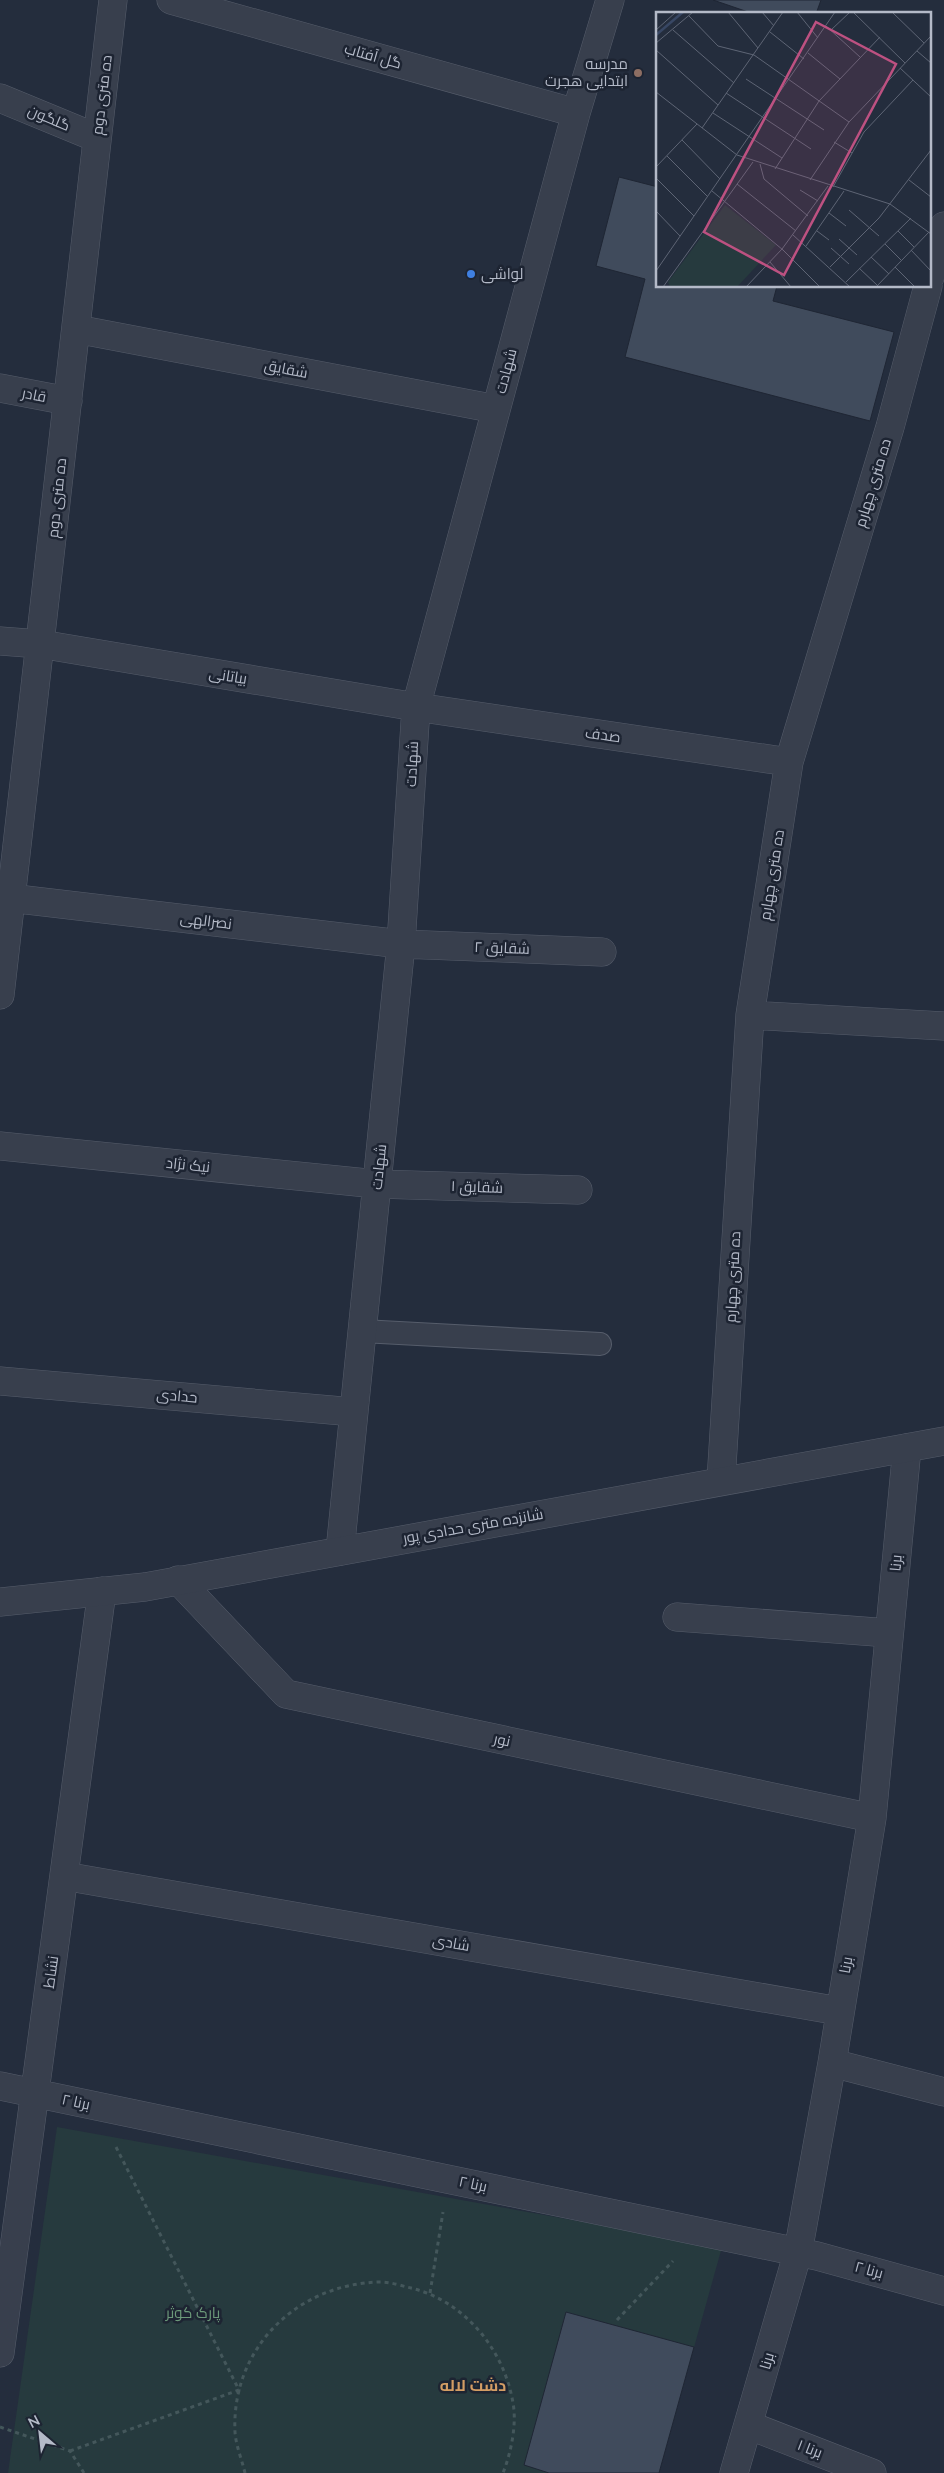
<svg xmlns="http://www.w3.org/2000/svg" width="944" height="2473" font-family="Lato,Cairo,sans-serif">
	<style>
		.green { fill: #263a3e }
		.building { fill: #404b5c; stroke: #1f2634 }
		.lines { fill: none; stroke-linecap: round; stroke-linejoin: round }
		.service-casing { stroke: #565d6b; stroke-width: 24 }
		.minor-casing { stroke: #565d6b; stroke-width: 29 }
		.tertiary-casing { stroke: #565d6b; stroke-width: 29 }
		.path { stroke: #44575b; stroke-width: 3; stroke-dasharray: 4 4; stroke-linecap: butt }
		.service { stroke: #383f4d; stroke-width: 22 }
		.minor { stroke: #383f4d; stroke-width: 28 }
		.tertiary { stroke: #383f4d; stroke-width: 28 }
		.education-dot { fill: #8d6e63; stroke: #1d2432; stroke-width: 2 }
		.shop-dot { fill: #3f7fe0; stroke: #1d2432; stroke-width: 2 }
		.labels { text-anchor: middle; stroke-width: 5; stroke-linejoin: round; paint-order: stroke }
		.street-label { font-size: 15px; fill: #b4bac8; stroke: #1d2432 }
		.poi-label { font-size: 15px; fill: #b4bac8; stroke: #1d2432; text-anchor: end }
		.park-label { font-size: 15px; fill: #6b9979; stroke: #1d2432 }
		.neighbourhood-label { font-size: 16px; font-weight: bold; fill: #d39d64; stroke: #1d2432 }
		.inset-river { fill: none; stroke: #384764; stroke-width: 2.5 }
		.inset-road { fill: none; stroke: #5e6575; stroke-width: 1 }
		.view { fill: #bd5181; fill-opacity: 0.15; stroke: #bd5181; stroke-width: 2.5 }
		.inset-edge { fill: none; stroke: #b4bac8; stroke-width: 2.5 }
	</style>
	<rect width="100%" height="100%" fill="#242d3d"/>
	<path class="green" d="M 57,2127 L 722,2247 L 659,2473 L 8,2473 Z"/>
	<path class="building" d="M 713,0 L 821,0 L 816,14 L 754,14 Z
		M 619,177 L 658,187 L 658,286 L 777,286 L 773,301 L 894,332 L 870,421 L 625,357 L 645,279 L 596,266 Z
		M 566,2312 L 694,2347 L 659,2473 L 549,2473 L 524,2465 Z"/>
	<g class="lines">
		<g class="service-casing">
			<path id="service" d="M 362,1331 L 600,1344"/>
		</g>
		<g class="minor-casing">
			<path id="minor" d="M 171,0 L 576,113
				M 0,98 L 97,138
				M 930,277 L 944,226
				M 76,329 L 496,409
				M 0,388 L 68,401
				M 0,641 L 40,644 L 416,707 L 789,762
				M 0,897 L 401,944 L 602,952
				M 0,995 L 113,0
				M 750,1015 L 944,1026
				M 0,1146 L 377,1184 L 578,1190
				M 0,1381 L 354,1412
				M 721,1481 L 750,1015 L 789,762 L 890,427 L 928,286
				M 340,1551 L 401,944 L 416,707 L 576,113 L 610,0
				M 178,1580 L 286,1694 L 872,1818
				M 677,1617 L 889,1633
				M 64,1876 L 839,2011
				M 832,2063 L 944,2092
				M 0,2086 L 817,2256 L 944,2291
				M 0,2353 L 102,1591
				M 748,2425 L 872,2473
				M 734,2473 L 798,2252 L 832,2063 L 872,1818 L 907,1448"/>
		</g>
		<g class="tertiary-casing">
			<path id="tertiary" d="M 0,1602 L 145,1587 L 944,1441"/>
		</g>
		<path class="path" d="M 430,2293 L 443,2212
			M 617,2320 L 673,2261
			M 0,2427 L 70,2451 L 84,2473
			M 70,2451 L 239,2390 L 115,2145
			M 245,2473 C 242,2460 236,2446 235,2432 C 231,2348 298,2283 381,2282 C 391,2282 402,2286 411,2288 C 464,2301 504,2349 513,2403 C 517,2424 511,2453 503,2473"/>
		<use href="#service" class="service"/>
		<use href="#minor" class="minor"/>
		<use href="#tertiary" class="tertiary"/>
	</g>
	<circle class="education-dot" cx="638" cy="73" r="5"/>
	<circle class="shop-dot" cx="471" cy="274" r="5"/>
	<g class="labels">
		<g class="street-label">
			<text transform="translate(373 56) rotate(16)" y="5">گل آفتاب</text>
			<text transform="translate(102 95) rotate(-83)" y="5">ده متری دوم</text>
			<text transform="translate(49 118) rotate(23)" y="5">گلگون</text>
			<text transform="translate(286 369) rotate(11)" y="5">شقایق</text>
			<text transform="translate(506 371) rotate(-75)" y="5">شهادت</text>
			<text transform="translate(34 395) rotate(11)" y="5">قادر</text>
			<text transform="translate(873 483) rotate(-73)" y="5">ده متری چهارم</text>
			<text transform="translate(57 498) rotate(-84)" y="5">ده متری دوم</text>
			<text transform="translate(228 676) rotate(9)" y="5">بیاتانی</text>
			<text transform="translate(603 735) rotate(8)" y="5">صدف</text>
			<text transform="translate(412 764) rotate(-87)" y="5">شهادت</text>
			<text transform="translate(772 875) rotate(-81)" y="5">ده متری چهارم</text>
			<text transform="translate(206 921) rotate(7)" y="5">نصرالهی</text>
			<text transform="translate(502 948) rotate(2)" y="5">شقایق ۲</text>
			<text transform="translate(188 1165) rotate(6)" y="5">نیک نژاد</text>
			<text transform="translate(379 1167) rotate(-84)" y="5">شهادت</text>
			<text transform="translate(477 1187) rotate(2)" y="5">شقایق ۱</text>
			<text transform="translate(733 1277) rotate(-87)" y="5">ده متری چهارم</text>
			<text transform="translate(177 1396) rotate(5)" y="5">حدادی</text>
			<text transform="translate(473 1526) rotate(-10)" y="5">شانزده متری حدادی پور</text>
			<text transform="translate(896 1563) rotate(-85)" y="5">برنا</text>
			<text transform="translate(502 1740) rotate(12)" y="5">نور</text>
			<text transform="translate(451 1943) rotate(10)" y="5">شادی</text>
			<text transform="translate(846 1965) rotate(-80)" y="5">برنا</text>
			<text transform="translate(51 1972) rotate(-82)" y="5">نشاط</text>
			<text transform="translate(76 2102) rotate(12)" y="5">برنا ۲</text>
			<text transform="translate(473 2184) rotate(12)" y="5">برنا ۲</text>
			<text transform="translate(869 2270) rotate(15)" y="5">برنا ۲</text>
			<text transform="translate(767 2361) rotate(-74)" y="5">برنا</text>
			<text transform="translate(810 2449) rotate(21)" y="5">برنا ۱</text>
		</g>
		<g class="poi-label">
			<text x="628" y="69">مدرسه<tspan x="628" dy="17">ابتدایی هجرت</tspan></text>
			<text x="481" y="279" text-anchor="start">لواشی</text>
		</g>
		<g class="park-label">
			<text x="193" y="2318">پارک کوثر</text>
		</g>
		<g class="neighbourhood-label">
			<text x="473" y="2391">دشت لاله</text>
		</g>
	</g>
	<g transform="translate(656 12)">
		<rect width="275" height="275" fill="#242d3d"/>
		<path d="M 69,193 L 120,233 L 81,275 L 14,275 L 12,270 Z" fill="#263a3e"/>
		<path class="inset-river" d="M 0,23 L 27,0"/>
		<path class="inset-road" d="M 72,0 L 102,36M 106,0 L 118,14M 141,0 L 162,26M 197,0 L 249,51M 236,0 L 268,31M 33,4 L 62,34 L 98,43 L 193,110M 170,14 L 204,45M 0,18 L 20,0M 17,18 L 78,71M 175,18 L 194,0M 114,20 L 148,47M 0,31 L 37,0M 0,38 L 62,93M 261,39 L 275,51M 152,41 L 184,67M 244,56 L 275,85M 90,67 L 168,118M 0,80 L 81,143 L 234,192 L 275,222M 70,81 L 155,137M 57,101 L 126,146M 46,116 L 127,0M 26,128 L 64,167M 178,130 L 196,141M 11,144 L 52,185M 104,152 L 108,167 L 152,204M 0,155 L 41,112M 119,157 L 163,89 L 224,25M 0,166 L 38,204M 154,168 L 193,110 L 275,24M 253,168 L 275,185M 81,172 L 140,219M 177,175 L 208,120 L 257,68M 144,178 L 162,189M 56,179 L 127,238 L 164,275M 193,198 L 223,224M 0,199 L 24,224M 173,201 L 190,214M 161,219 L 173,228M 242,219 L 258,235M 137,223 L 194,275M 183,227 L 201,243M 229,232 L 245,248M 150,234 L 188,179M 175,236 L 193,252M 255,238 L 275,259M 215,245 L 233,262M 114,250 L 135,275M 174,255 L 223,206 L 275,138M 239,255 L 259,275M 203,256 L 221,273M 0,259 L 179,0M 190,270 L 255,206M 7,275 L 97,150M 90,275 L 126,237 L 172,174M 220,275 L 273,220"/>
		<path class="view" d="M 160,10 L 240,52 L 128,263 L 48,220 Z"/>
		<rect width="275" height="275" class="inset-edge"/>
	</g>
	<g transform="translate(40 2433) rotate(332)" stroke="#1d2432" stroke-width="4" paint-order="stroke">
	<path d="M0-4L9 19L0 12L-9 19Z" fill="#b4bac8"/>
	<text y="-8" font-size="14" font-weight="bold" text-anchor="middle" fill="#b4bac8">N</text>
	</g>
</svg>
